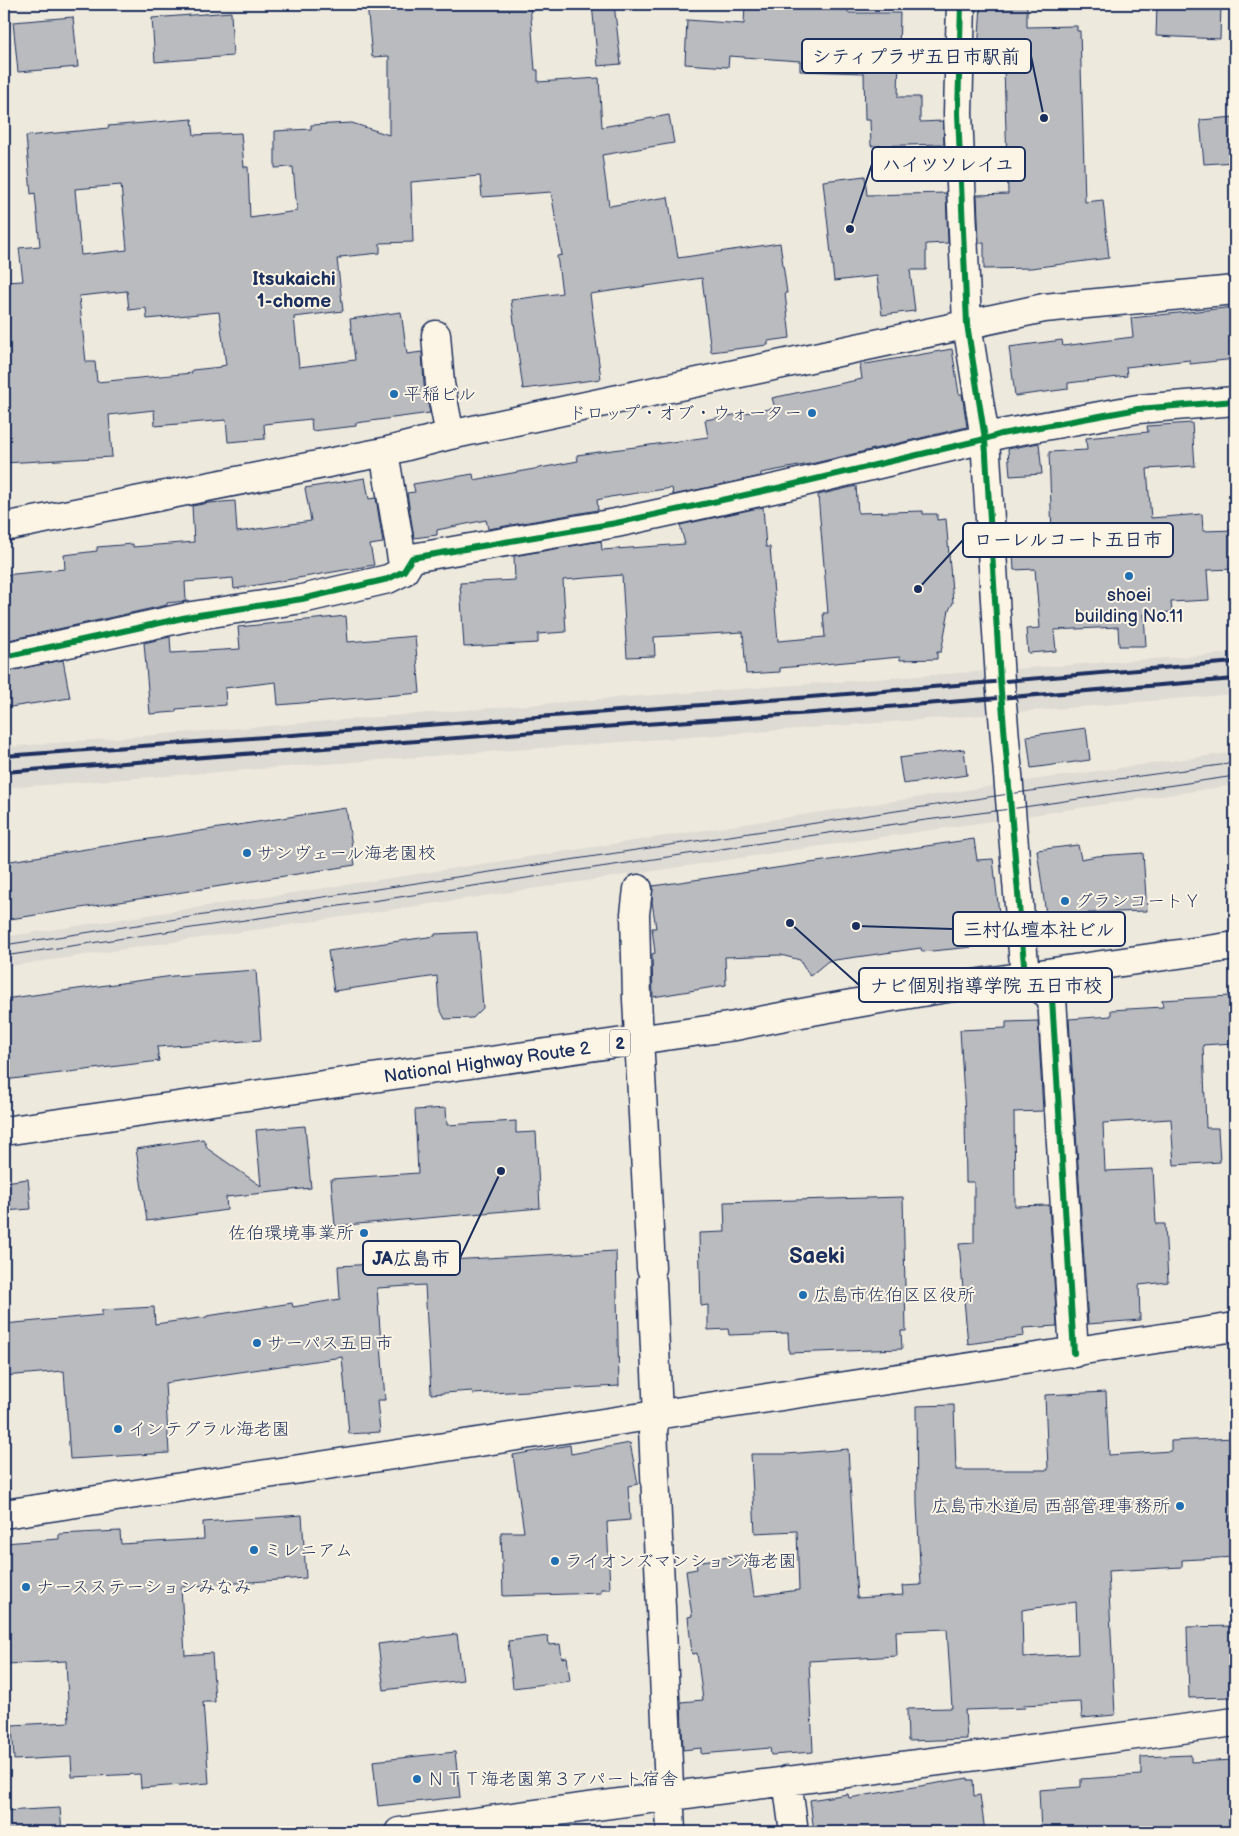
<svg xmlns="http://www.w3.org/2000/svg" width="1239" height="1836" font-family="'Balsamiq Sans','Klee One',sans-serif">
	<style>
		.built { fill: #dedbd4 }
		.building { fill: #babbbe; stroke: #1b2f5e; fill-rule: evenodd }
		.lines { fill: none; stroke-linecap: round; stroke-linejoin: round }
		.minor-casing { stroke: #1b2f5e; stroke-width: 31 }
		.highway-casing { stroke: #1b2f5e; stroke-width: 31 }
		.minor { stroke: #fcf5e5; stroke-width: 28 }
		.highway { stroke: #fcf5e5; stroke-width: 28 }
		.tram { stroke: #1b2f5e; stroke-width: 1 }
		.rail { stroke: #1b2f5e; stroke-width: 4 }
		.cycleway-casing { stroke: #fcf5e5; stroke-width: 9 }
		.cycleway { stroke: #00873e; stroke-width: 6 }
		.poi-dot { fill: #1f6fb2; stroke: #fcf5e5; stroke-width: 2 }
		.labels { text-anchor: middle; stroke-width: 4; stroke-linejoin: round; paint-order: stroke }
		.shield { fill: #fcf5e5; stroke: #5e6a86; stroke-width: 1 }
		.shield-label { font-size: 16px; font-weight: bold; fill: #1b2f5e }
		.poi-label { font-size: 18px; fill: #1b2f5e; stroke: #fcf5e5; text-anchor: start }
		.street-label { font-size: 18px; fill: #1b2f5e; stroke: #fcf5e5 }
		.neighbourhood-label { font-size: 19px; font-weight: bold; fill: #1b2f5e; stroke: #fcf5e5 }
		.district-label { font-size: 22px; font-weight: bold; fill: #1b2f5e; stroke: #fcf5e5 }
		.leader { fill: none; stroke: #1b2f5e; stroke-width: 2 }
		.callout-dot { fill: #1b2f5e; stroke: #fcf5e5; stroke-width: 2 }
		.callout { fill: #fcf5e5; stroke: #1b2f5e; stroke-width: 2 }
		.callout-label { font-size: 19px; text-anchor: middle; font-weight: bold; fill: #1b2f5e }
	</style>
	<rect width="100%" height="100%" fill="#eee9dd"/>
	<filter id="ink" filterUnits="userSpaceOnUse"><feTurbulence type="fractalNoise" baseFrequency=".02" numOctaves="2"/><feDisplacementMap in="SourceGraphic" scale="10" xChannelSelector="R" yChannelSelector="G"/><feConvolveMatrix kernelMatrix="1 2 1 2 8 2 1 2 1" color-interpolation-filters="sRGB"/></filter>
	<g filter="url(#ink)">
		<path class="built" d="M 1235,653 L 1235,694 L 984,715 L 4,788 L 4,747 L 628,697 Z
			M 1235,752 L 1235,785 L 4,967 L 4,937 L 1025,781 Z"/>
		<path class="building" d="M 367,4 L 530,4 L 535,70 L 538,70 L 538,82 L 599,78 L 602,127 L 669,115 L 674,143 L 602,155 L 609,206 L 668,197 L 678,258 L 780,243 L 787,293 L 785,293 L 790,338 L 768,341 L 768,345 L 711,352 L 702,278 L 590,294 L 601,379 L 523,389 L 511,300 L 562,293 L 557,256 L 562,255 L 551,192 L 482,197 L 480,176 L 411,182 L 413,242 L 380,243 L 380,253 L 340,257 L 341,259 L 337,259 L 343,311 L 294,317 L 299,367 L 355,360 L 350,319 L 401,312 L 407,354 L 422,352 L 424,385 L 430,413 L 356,423 L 356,426 L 312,431 L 311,419 L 264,424 L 265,439 L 228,442 L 226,420 L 155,426 L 154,410 L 109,415 L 112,457 L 4,463 L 4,282 L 23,281 L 19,248 L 40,246 L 35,193 L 31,194 L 26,136 L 109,128 L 108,126 L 192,119 L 194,135 L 241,133 L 244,167 L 248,167 L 250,218 L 297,211 L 293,167 L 275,168 L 275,131 L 311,129 L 311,125 L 352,123 L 389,135 L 389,56 L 372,57 ZM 121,185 L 127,250 L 81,255 L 75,189 ZM 127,291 L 129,310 L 146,308 L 147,319 L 219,312 L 226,365 L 221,366 L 221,367 L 192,370 L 192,373 L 97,382 L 95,362 L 86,362 L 79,296 Z
			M 592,4 L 614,4 L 621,64 L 598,66 Z
			M 745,4 L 848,4 L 848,13 L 900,13 L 898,97 L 920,97 L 920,122 L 943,121 L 944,144 L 871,146 L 870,120 L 865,120 L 864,73 L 800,71 L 800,61 L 729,56 L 728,67 L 685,64 L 687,20 L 744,24 Z
			M 981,4 L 1027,4 L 1027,27 L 1077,26 L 1077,31 L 1080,31 L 1085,202 L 1103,200 L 1109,258 L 1031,268 L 984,269 L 984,243 L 979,243 L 977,195 L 1008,194 L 1004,68 L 977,67 Z
			M 1157,4 L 1221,4 L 1220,39 L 1156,36 Z
			M 231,12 L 233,56 L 155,62 L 152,18 Z
			M 73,17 L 78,67 L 18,72 L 13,22 Z
			M 1235,117 L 1235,162 L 1204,164 L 1200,120 Z
			M 865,176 L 867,195 L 946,193 L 948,243 L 926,244 L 926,270 L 910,270 L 915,311 L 882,315 L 877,276 L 834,281 L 823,181 Z
			M 1235,307 L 1235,359 L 1190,364 L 1190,360 L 1126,367 L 1127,376 L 1068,383 L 1068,389 L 1015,396 L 1009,347 L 1062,340 L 1063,346 L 1133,337 L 1131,318 Z
			M 952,349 L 959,394 L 962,394 L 967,427 L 815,463 L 761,473 L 761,476 L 673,495 L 672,488 L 610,497 L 597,500 L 598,510 L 488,529 L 486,520 L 437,530 L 437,535 L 414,538 L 407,493 L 415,492 L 413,484 L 473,474 L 474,480 L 578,461 L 577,455 L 708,437 L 705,420 L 775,408 L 772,398 L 862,379 L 860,365 Z
			M 1192,423 L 1195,466 L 1147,469 L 1151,518 L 1202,514 L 1203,531 L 1235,530 L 1235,569 L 1207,570 L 1209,600 L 1171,602 L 1172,612 L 1144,614 L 1146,646 L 1119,646 L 1118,627 L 1054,630 L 1056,651 L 1028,653 L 1026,629 L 1040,628 L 1035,569 L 1014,570 L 1012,537 L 1052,535 L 1049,452 L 1087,450 L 1086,438 L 1148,432 L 1147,426 Z
			M 1039,443 L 1042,474 L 1010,476 L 1008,449 Z
			M 365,478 L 369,499 L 376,498 L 383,543 L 370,545 L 374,565 L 234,589 L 233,578 L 185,582 L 186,601 L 167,603 L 167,605 L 4,641 L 4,575 L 65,569 L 64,555 L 97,551 L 97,547 L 133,544 L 133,547 L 194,542 L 192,506 L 209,503 L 235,501 L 237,532 L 311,521 L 305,488 Z
			M 856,486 L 858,513 L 923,511 L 923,514 L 937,514 L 937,520 L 946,519 L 953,603 L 949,610 L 941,652 L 937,652 L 937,659 L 900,660 L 900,657 L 780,668 L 780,672 L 746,674 L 743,632 L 654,637 L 655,656 L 627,657 L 622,575 L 563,580 L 566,632 L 538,634 L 538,643 L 464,647 L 460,583 L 515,580 L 514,556 L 601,541 L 602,550 L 685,544 L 680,525 L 763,507 L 766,547 L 770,547 L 778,641 L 825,637 L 823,613 L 828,613 L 818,495 Z
			M 346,616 L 348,642 L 415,636 L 420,693 L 278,705 L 276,682 L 225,688 L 226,705 L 176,709 L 176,712 L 150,714 L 144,643 L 170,637 L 171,653 L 240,649 L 238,627 Z
			M 63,660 L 70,698 L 4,708 L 4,672 Z
			M 1086,728 L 1090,760 L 1031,768 L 1027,736 Z
			M 964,749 L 967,775 L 903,784 L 899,758 Z
			M 346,808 L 355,865 L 4,920 L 4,862 Z
			M 974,839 L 977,860 L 993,859 L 1001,931 L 981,933 L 982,946 L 922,952 L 921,948 L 828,961 L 810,976 L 800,960 L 781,955 L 725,957 L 726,985 L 653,997 L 652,954 L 655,953 L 652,928 L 656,928 L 652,902 L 653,886 Z
			M 1078,845 L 1081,859 L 1097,856 L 1143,853 L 1147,911 L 1088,913 L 1091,930 L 1049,936 L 1037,850 Z
			M 477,932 L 483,1008 L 473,1018 L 445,1019 L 439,1007 L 437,976 L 334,991 L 328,951 L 435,936 L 435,934 Z
			M 256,970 L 261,1040 L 157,1047 L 159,1061 L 4,1080 L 4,999 L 173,976 Z
			M 1230,996 L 1233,1043 L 1203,1045 L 1206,1128 L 1218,1128 L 1220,1162 L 1174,1165 L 1171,1119 L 1103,1123 L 1105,1171 L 1153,1169 L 1156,1224 L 1165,1224 L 1168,1282 L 1139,1285 L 1140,1320 L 1088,1324 L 1069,1019 L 1111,1016 L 1111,1010 L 1163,1007 L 1162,1000 Z
			M 1038,1021 L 1043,1111 L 1014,1112 L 1015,1206 L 1049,1205 L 1057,1326 L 1023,1328 L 1024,1336 L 968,1344 L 959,1244 L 974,1243 L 974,1182 L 966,1182 L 965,1114 L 960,1030 L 1006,1028 L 1006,1022 Z
			M 446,1108 L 447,1125 L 516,1121 L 516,1133 L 536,1132 L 540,1208 L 335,1226 L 331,1179 L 418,1173 L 415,1110 Z
			M 305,1126 L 311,1188 L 226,1197 L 227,1210 L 147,1221 L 136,1149 L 203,1139 L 208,1149 L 261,1186 L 256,1130 Z
			M 28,1179 L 31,1209 L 4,1211 L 4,1182 Z
			M 903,1197 L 906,1331 L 901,1331 L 902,1349 L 789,1353 L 788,1333 L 729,1335 L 728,1329 L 708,1330 L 708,1305 L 701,1306 L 699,1233 L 725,1232 L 724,1202 Z
			M 616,1251 L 619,1386 L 473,1394 L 472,1391 L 431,1394 L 425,1285 L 377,1288 L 385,1400 L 377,1400 L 380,1432 L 349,1434 L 342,1357 L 165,1383 L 169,1453 L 70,1459 L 64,1371 L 4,1376 L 4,1324 L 102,1315 L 102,1310 L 154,1307 L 155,1324 L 207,1317 L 207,1316 L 292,1303 L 293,1307 L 340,1299 L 338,1266 Z
			M 1106,1392 L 1109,1455 L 1171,1451 L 1171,1441 L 1235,1438 L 1235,1557 L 1182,1560 L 1182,1567 L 1108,1571 L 1115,1715 L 1082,1718 L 1081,1702 L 1024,1705 L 1025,1708 L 965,1710 L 967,1739 L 908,1741 L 907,1709 L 952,1708 L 947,1629 L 896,1631 L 897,1656 L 809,1661 L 813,1752 L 771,1755 L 770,1748 L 701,1754 L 701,1748 L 683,1750 L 681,1702 L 703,1700 L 697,1653 L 692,1654 L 688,1617 L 692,1616 L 686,1571 L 697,1569 L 696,1562 L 748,1554 L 754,1596 L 799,1590 L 797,1531 L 755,1533 L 751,1454 L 787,1454 L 848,1449 L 857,1598 L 903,1595 L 902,1586 L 921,1585 L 917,1504 L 916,1406 L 954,1405 L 956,1470 L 1048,1470 L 1045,1395 ZM 1076,1602 L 1078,1654 L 1023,1657 L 1022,1610 Z
			M 630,1443 L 638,1484 L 628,1486 L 630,1520 L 607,1522 L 610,1589 L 601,1589 L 601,1593 L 503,1596 L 501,1532 L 524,1532 L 513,1455 L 570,1445 L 571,1454 Z
			M 302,1515 L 306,1578 L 181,1587 L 185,1655 L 212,1653 L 215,1702 L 203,1702 L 209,1783 L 141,1788 L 140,1774 L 72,1777 L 71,1757 L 14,1760 L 12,1725 L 69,1722 L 66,1661 L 6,1664 L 4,1632 L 4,1543 L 59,1539 L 59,1534 L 120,1531 L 121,1544 L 204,1539 L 203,1522 Z
			M 1235,1626 L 1235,1697 L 1189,1698 L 1187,1627 Z
			M 457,1634 L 463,1680 L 384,1690 L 378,1644 Z
			M 548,1636 L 549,1645 L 560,1644 L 562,1658 L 567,1657 L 570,1681 L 513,1688 L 508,1641 Z
			M 455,1752 L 460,1797 L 378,1806 L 373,1761 Z
			M 1191,1755 L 1191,1762 L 1235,1760 L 1235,1832 L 1041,1832 L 1039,1790 L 1081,1787 L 1081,1779 L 1141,1775 L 1141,1757 Z
			M 968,1778 L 968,1780 L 973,1780 L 974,1796 L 980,1795 L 985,1832 L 814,1832 L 810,1800 L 848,1794 L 849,1798 Z
			M 60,1808 L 62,1832 L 4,1832 L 4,1811 Z"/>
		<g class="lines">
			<g class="minor-casing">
				<path id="minor" d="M 961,4 L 958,113 L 967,324 L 985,439 L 1000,680 L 1025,976 L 1052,998 L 1074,1353
					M 436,335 L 440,384 L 450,435
					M 384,452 L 404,571
					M 4,527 L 384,452 L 450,435 L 1044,308 L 1235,290
					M 4,657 L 192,616 L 302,599 L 388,579 L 404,571 L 412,558 L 616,523 L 782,487 L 985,439 L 1001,434 L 1138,409 L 1235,401
					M 638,889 L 635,914 L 637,999 L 651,1268
					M 652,1282 L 658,1415 L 653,1428 L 671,1832
					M 4,1514 L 1235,1327
					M 787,1780 L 794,1832
					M 399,1832 L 1235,1722"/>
			</g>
			<g class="highway-casing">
				<path id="highway" d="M 4,1131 L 735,1026 C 900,992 1068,970 1235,946"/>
			</g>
			<use href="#minor" class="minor"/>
			<use href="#highway" class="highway"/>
			<path class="tram" d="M 4,945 L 1009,794 L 1235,763
				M 4,956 L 835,832 L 1010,809 L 1235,776"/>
			<path class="rail" d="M 4,756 L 798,698 L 1235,662
				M 4,772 L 630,725 L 813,713 L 1235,679"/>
			<g class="cycleway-casing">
				<path id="cycleway" d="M 961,4 L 958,113 L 967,324 L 985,439 L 1000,680 L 1025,976 L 1052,998 L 1074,1353
					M 4,657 L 192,616 L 302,599 L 388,579 L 404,571 L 412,558 L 616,523 L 782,487 L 985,439 L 1001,434 L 1138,409 L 1235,401"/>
			</g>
			<use href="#cycleway" class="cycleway"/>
		</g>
	</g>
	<g class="poi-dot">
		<circle cx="394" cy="394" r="5"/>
		<circle cx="812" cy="413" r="5"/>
		<circle cx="1129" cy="576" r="5"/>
		<circle cx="247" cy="853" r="5"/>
		<circle cx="1065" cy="901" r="5"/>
		<circle cx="364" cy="1233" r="5"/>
		<circle cx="803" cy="1295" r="5"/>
		<circle cx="257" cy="1343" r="5"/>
		<circle cx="118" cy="1429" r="5"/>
		<circle cx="1180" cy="1506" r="5"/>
		<circle cx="254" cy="1550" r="5"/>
		<circle cx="555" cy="1561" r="5"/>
		<circle cx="26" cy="1587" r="5"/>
		<circle cx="417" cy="1779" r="5"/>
	</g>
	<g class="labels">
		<rect class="shield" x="610" y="1029.5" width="20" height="27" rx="4"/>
		<g class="shield-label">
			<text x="620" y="1049">2</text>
		</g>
		<g class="poi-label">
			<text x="404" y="400">平稲ビル</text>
			<text x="802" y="419" text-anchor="end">ドロップ・オブ・ウォーター</text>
			<text x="1129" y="601" text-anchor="middle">shoei<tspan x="1129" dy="21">building No.11</tspan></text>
			<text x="257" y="859">サンヴェール海老園校</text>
			<text x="1075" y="907">グランコートＹ</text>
			<text x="354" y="1239" text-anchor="end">佐伯環境事業所</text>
			<text x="813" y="1301">広島市佐伯区区役所</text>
			<text x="267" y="1349">サーパス五日市</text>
			<text x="128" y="1435">インテグラル海老園</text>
			<text x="1170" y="1512" text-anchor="end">広島市水道局 西部管理事務所</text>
			<text x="264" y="1556">ミレニアム</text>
			<text x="565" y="1567">ライオンズマンション海老園</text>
			<text x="36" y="1593">ナースステーションみなみ</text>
			<text x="427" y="1785">ＮＴＴ海老園第３アパート宿舎</text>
		</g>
		<g class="street-label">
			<text transform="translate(487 1062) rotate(-8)" y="6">National Highway Route 2</text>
		</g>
		<g class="neighbourhood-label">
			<text x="294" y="285">Itsukaichi<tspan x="294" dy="22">1-chome</tspan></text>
		</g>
		<g class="district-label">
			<text x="817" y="1263">Saeki</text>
		</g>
	</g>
	<path class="leader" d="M1044 118L1031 56M850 229L872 164M918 589L963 540M856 926L953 929M790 923L859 985M501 1171L460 1258"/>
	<g class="callout-dot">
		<circle cx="1044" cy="118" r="5"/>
		<circle cx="850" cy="229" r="5"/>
		<circle cx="918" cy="589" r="5"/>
		<circle cx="856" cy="926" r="5"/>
		<circle cx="790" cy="923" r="5"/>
		<circle cx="501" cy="1171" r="5"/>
	</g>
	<g class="callout">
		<rect x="802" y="39" width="229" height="34" rx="5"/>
		<rect x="872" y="147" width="153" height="34" rx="5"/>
		<rect x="963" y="523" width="210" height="34" rx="5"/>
		<rect x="953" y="912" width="172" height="34" rx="5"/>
		<rect x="859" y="968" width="253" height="34" rx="5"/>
		<rect x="363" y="1241" width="97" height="34" rx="5"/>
	</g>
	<g class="callout-label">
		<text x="916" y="63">シティプラザ五日市駅前</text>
		<text x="948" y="171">ハイツソレイユ</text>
		<text x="1068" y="546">ローレルコート五日市</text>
		<text x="1039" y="936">三村仏壇本社ビル</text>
		<text x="986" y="992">ナビ個別指導学院 五日市校</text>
		<text x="411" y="1265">JA広島市</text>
	</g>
	<rect width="1239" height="1836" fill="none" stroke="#fcf5e5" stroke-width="20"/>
	<rect x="10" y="10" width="1219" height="1816" fill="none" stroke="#1b2f5e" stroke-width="2" filter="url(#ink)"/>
</svg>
